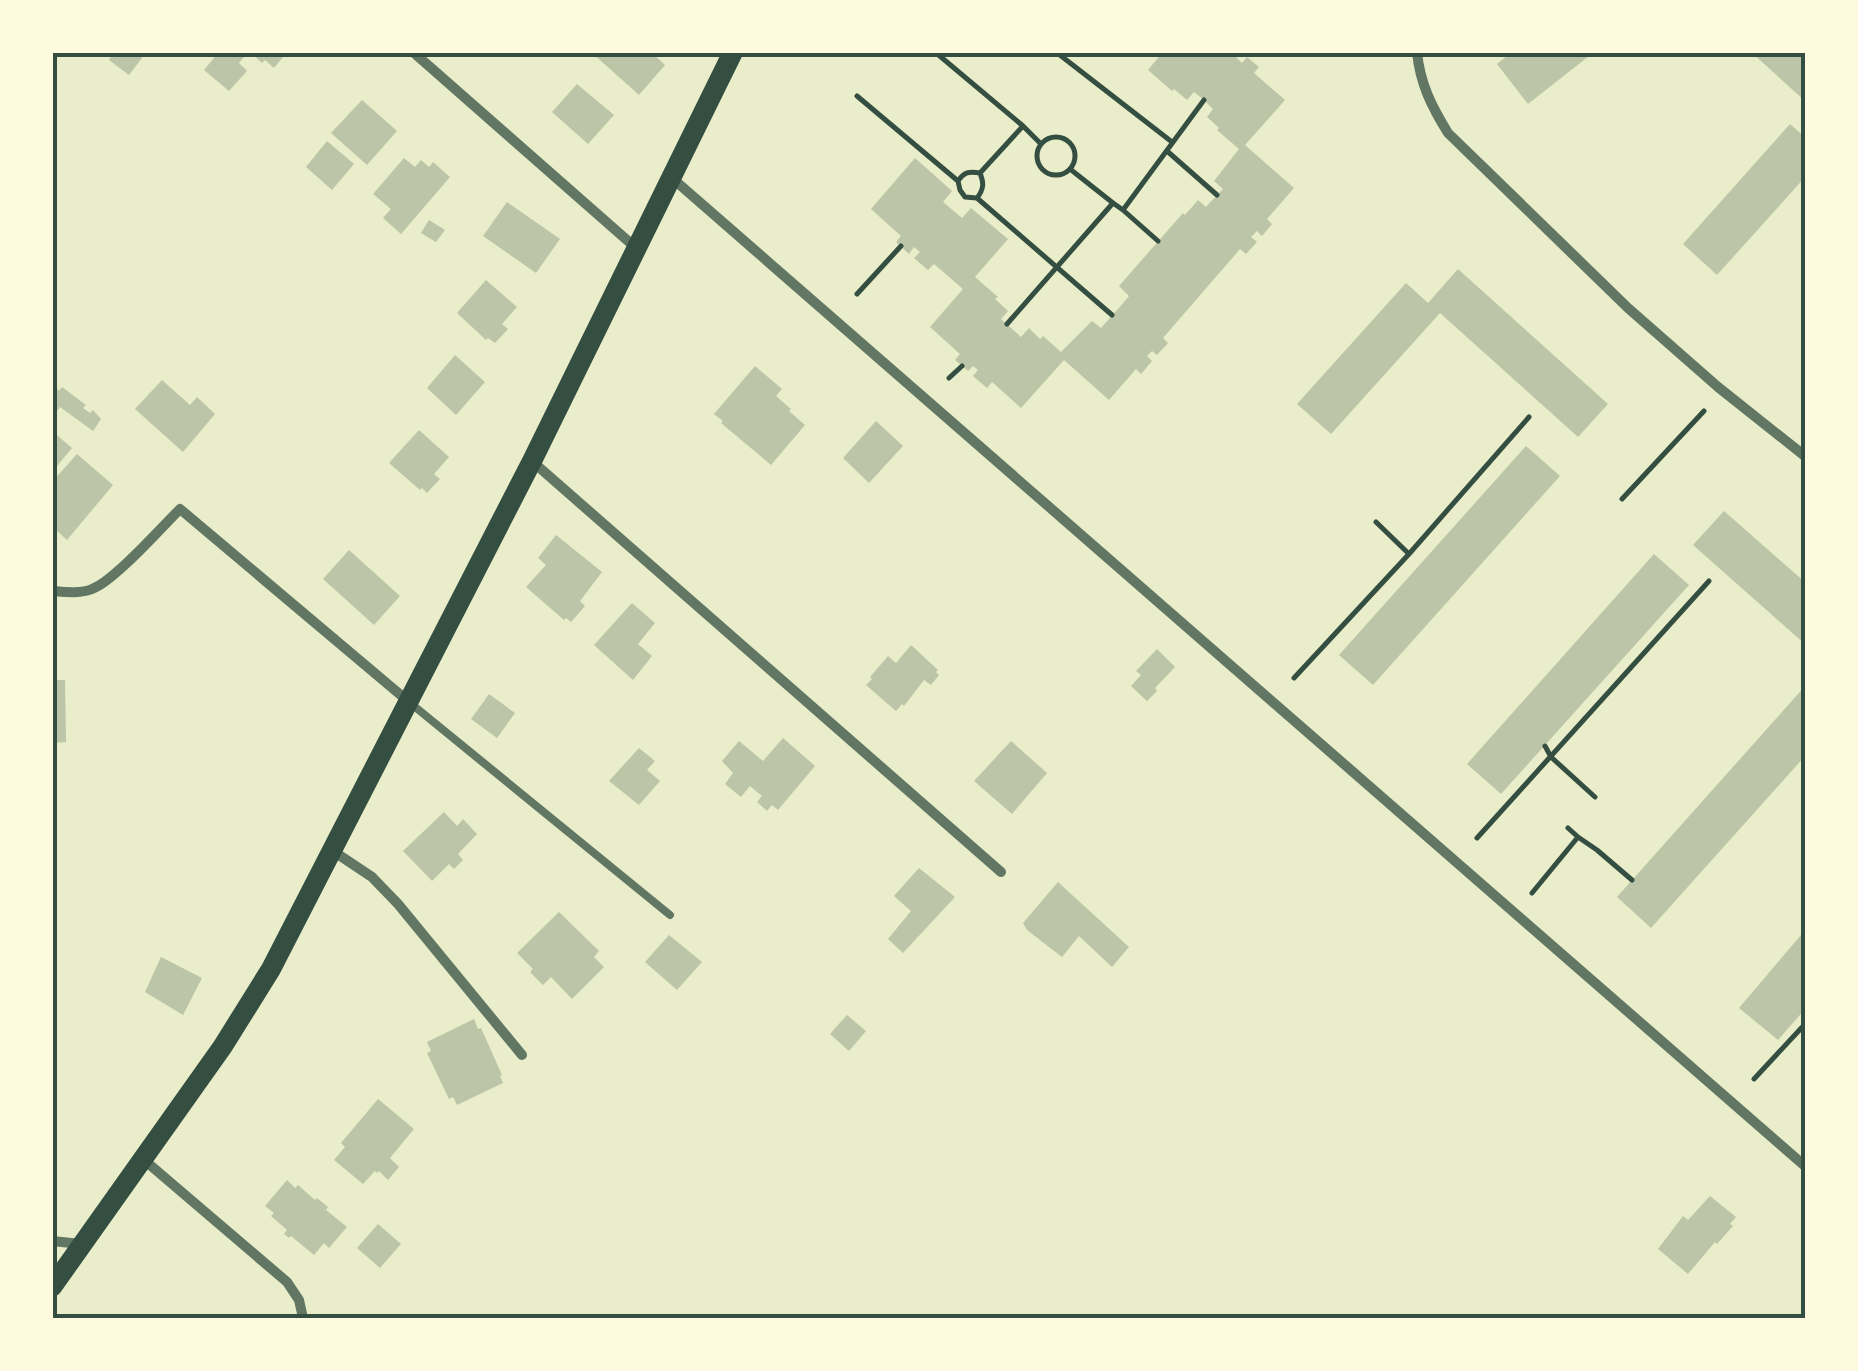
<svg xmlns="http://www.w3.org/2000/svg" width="1858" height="1371" font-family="Poppins,sans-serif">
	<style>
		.building { fill: #bcc5a7 }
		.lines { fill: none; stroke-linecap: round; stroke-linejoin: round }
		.path { stroke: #344e41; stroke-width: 5 }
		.service { stroke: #617663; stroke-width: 8 }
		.minor { stroke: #617663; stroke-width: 10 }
		.secondary { stroke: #344e41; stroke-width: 20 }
		.neatline { fill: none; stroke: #344e41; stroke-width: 4 }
	</style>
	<rect width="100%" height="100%" fill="#e9edc9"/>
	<path class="building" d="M 114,52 L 135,52 L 142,58 L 129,75 L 109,60 Z
		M 219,52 L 248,52 L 239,63 L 247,71 L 229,91 L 204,70 Z
		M 250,52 L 287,52 L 274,68 L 265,60 L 262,63 Z
		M 591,52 L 651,52 L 665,65 L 639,95 Z
		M 1163,52 L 1240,52 L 1236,57 L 1242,63 L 1247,57 L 1259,67 L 1254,73 L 1285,100 L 1245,145 L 1294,188 L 1267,219 L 1272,224 L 1262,236 L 1257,231 L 1251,237 L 1257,242 L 1246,254 L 1240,249 L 1163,338 L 1168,343 L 1157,355 L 1152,351 L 1147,356 L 1152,361 L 1141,374 L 1136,369 L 1109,400 L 1064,360 L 1021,408 L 992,382 L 987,388 L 973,376 L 978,370 L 973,366 L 968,371 L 955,360 L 960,354 L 930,327 L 963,289 L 934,264 L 928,270 L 914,258 L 920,252 L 914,247 L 909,254 L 896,242 L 901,236 L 871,209 L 915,158 L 952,191 L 943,202 L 962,218 L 971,208 L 1008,239 L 975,277 L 998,297 L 995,299 L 1008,311 L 1001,319 L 1021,337 L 1029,328 L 1040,339 L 1043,336 L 1061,352 L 1092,321 L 1101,328 L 1125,301 L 1129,296 L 1119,286 L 1183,213 L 1185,215 L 1198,200 L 1206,207 L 1217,195 L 1223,189 L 1214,181 L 1239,149 L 1217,130 L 1219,128 L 1207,117 L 1213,109 L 1204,100 L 1194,92 L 1187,100 L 1174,89 L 1172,91 L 1148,70 Z
		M 1512,52 L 1594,52 L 1528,104 L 1497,64 Z
		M 1751,52 L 1806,52 L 1806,102 Z
		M 577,84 L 614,115 L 588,144 L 552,112 Z
		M 362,100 L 397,131 L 367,165 L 331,133 Z
		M 1790,124 L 1806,138 L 1806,176 L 1717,275 L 1683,244 Z
		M 327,141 L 354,164 L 332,190 L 306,167 Z
		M 404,158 L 415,167 L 421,160 L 429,167 L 433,162 L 450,177 L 401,234 L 383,218 L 391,209 L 373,194 Z
		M 507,202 L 560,239 L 536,273 L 483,236 Z
		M 429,220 L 445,230 L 436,242 L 421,233 Z
		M 1458,269 L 1608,404 L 1578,437 L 1440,313 L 1331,434 L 1297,404 L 1406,283 L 1428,303 Z
		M 486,280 L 517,307 L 502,324 L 508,329 L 495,343 L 488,338 L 486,340 L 457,313 Z
		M 455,355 L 485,382 L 456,415 L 427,388 Z
		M 755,366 L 782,389 L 776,396 L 791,409 L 789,411 L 805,425 L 771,465 L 721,423 L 723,421 L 714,414 Z
		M 162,380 L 190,405 L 197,397 L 215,414 L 183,452 L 135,409 Z
		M 62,387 L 86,405 L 83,408 L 90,413 L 93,410 L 101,419 L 93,431 L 60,407 L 57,411 L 52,408 L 52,395 L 57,389 L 59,391 Z
		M 876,421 L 903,446 L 869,483 L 843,458 Z
		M 419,430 L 449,457 L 434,474 L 440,479 L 427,493 L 422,488 L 420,490 L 389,463 Z
		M 52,431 L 72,448 L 52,472 Z
		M 1526,446 L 1560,476 L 1373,685 L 1339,655 Z
		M 77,454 L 113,485 L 67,540 L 56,530 L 52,534 L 52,482 Z
		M 1724,511 L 1806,583 L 1806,645 L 1693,545 Z
		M 556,535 L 602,572 L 580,601 L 585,606 L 571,622 L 566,618 L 564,620 L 526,587 L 546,565 L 538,558 Z
		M 349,550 L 400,596 L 374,625 L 323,579 Z
		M 1654,554 L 1689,585 L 1501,794 L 1467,764 Z
		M 632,603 L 655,623 L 638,644 L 652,656 L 633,680 L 594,645 Z
		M 911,645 L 938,670 L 936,672 L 939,675 L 931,685 L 924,680 L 904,706 L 902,704 L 896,711 L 866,685 L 872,679 L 870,677 L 888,656 L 896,663 Z
		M 1157,649 L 1175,667 L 1155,688 L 1157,691 L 1147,701 L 1131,686 L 1141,675 L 1136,671 Z
		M 52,680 L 65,680 L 66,742 L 52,743 Z
		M 1806,685 L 1806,755 L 1651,928 L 1617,897 Z
		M 489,694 L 515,713 L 497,738 L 471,719 Z
		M 783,738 L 815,766 L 778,810 L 772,805 L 767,811 L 757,802 L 762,796 L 750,786 L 741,797 L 725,784 L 733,773 L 722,761 L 739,741 L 763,761 Z
		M 1011,741 L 1047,773 L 1012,814 L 974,781 Z
		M 639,748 L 655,761 L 647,770 L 660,781 L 639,805 L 609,781 Z
		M 444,812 L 457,826 L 463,819 L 477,834 L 458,854 L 463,860 L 454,869 L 449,864 L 432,881 L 403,851 Z
		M 919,868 L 955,897 L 903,953 L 888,939 L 911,911 L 894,896 Z
		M 1058,882 L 1129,947 L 1112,967 L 1079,936 L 1062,957 L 1027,930 L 1023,923 Z
		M 559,912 L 599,951 L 594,957 L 604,967 L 572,999 L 551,977 L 543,985 L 530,972 L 533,969 L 517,953 Z
		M 1806,929 L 1806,1008 L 1778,1040 L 1739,1008 Z
		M 669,935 L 702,962 L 677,990 L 645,962 Z
		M 161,957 L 202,978 L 183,1015 L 145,992 Z
		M 847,1015 L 866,1031 L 849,1051 L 830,1034 Z
		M 474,1019 L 478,1029 L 481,1028 L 502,1075 L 500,1076 L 503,1083 L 457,1105 L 453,1097 L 449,1099 L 427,1053 L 431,1051 L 427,1042 Z
		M 378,1099 L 414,1129 L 390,1158 L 399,1167 L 388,1180 L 379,1171 L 377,1173 L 375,1171 L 363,1184 L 334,1160 L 345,1147 L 341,1143 Z
		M 287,1180 L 295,1188 L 298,1185 L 315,1200 L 317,1198 L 328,1207 L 326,1210 L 347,1227 L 329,1248 L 324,1243 L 314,1255 L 291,1236 L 289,1238 L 284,1234 L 287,1230 L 271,1216 L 274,1213 L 265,1206 Z
		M 1710,1196 L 1736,1217 L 1730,1224 L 1733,1226 L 1717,1244 L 1715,1242 L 1688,1274 L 1658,1249 L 1683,1216 L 1688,1220 Z
		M 378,1224 L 401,1244 L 380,1268 L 357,1248 Z"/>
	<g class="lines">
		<path class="path" d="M 935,52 L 1023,126 L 1041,144
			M 1056,52 L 1172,142
			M 857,96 L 958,181
			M1037 156a19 19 0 1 1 38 0a19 19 0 1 1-38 0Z
			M 1167,151 L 1217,195
			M 980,173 C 984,183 984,189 977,198 L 965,197 L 960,190 L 958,181 C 964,172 969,171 980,173 L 1023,126
			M 977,198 L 1112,315
			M 1113,203 L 1123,210 L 1204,100
			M 1123,210 L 1158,241
			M 857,294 L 901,246
			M 1007,324 L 1113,203 L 1070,169
			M 949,378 L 962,366
			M 1622,499 L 1704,411
			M 1409,554 L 1529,417
			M 1294,678 L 1409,554 L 1376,522
			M 1545,746 L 1551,757 L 1595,797
			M 1568,828 L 1578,837
			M 1477,838 L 1709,581
			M 1532,893 L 1578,837 L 1597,850 L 1632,880
			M 1754,1079 L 1806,1023"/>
		<path class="service" d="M 409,702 L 670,915"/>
		<path class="minor" d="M 413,52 L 636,248
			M 1417,52 C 1420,84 1432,107 1448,133 L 1628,308 L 1718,387 L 1806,457
			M 672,178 L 1806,1167
			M 533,462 L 1001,872
			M 52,591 C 65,592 80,594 92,589 C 113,582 162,527 180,509 L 409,702
			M 333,851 L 372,877 L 398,904 L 522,1055
			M 143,1159 L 287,1282 L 299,1300 L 303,1318
			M 52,1241 L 81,1244"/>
		<path class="secondary" d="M 52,1287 L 223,1046 L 271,969 L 532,461 L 733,52"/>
	</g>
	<rect width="1858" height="1371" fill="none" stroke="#fefae0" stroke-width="110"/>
	<rect x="55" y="55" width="1748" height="1261" class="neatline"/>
</svg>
